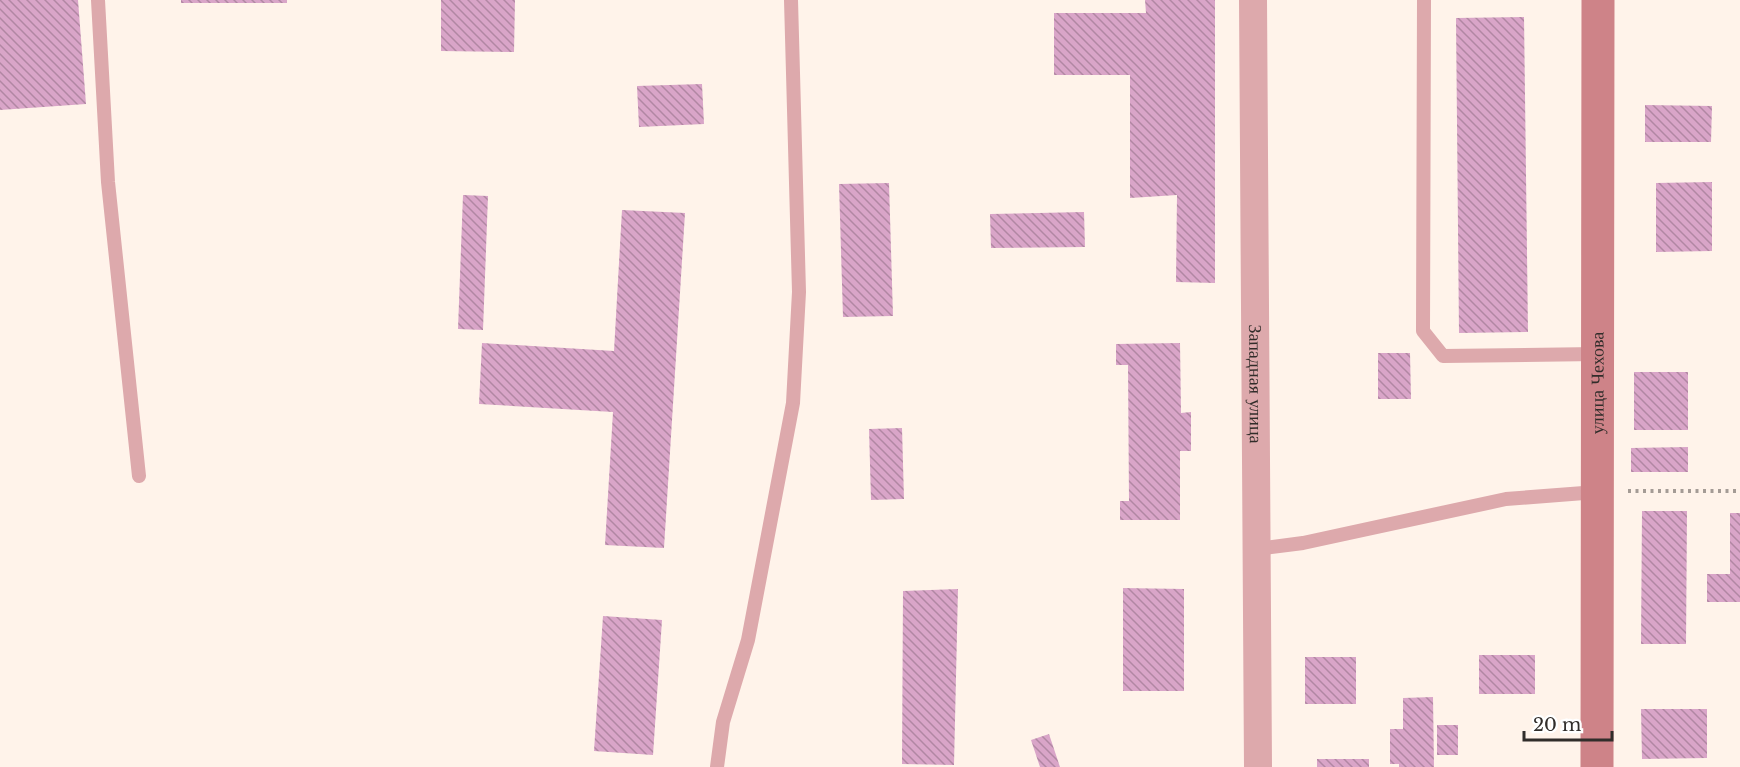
<svg xmlns="http://www.w3.org/2000/svg" width="1740" height="767" font-family="'Libre Baskerville',serif">
	<style>
		.building { fill: url(#building-back-hatch) }
		.lines { fill: none; stroke-linecap: round; stroke-linejoin: round }
		.path { stroke: #a49b95; stroke-width: 4; stroke-dasharray: 3 4.5; stroke-linecap: butt }
		.lane { stroke: #dda9ac; stroke-width: 14 }
		.street { stroke: #dda9ac; stroke-width: 28 }
		.secondary { stroke: #ce8388; stroke-width: 33 }
		.labels { text-anchor: middle; stroke-width: 4.5; stroke-linejoin: round; paint-order: stroke }
		.street-label { font-size: 18px; fill: #312d2a; stroke: #fff }
	</style>
	<defs>
		<pattern id="building-back-hatch" width="6" height="6" patternUnits="userSpaceOnUse" patternTransform="scale(1.5)"><rect width="6" height="6" fill="#d9a5c8"/><path d="M-1 5l2 2M0 0l6 6M5-1l2 2" fill="none" stroke="#b187a3"/></pattern>
	</defs>
	<rect width="100%" height="100%" fill="#fff3ea"/>
	<path class="building" d="M 0,0 L 78,0 L 86,104 L 0,110 Z
		M 181,0 L 287,0 L 287,3 L 181,3 Z
		M 441,0 L 515,0 L 514,52 L 441,51 Z
		M 1145,0 L 1215,0 L 1215,283 L 1176,282 L 1177,195 L 1130,198 L 1130,75 L 1054,75 L 1054,13 L 1146,13 Z
		M 1524,17 L 1528,332 L 1459,333 L 1456,18 Z
		M 702,84 L 704,124 L 639,127 L 637,86 Z
		M 1645,105 L 1712,106 L 1711,142 L 1645,142 Z
		M 1712,182 L 1712,251 L 1656,252 L 1656,183 Z
		M 889,183 L 893,316 L 843,317 L 839,184 Z
		M 463,195 L 488,196 L 483,330 L 458,329 Z
		M 622,210 L 685,213 L 664,548 L 605,545 L 613,412 L 479,404 L 482,343 L 614,351 Z
		M 1084,212 L 1085,247 L 991,248 L 990,214 Z
		M 1180,343 L 1181,413 L 1191,412 L 1191,451 L 1180,451 L 1180,520 L 1120,520 L 1120,501 L 1129,501 L 1128,365 L 1116,365 L 1116,344 Z
		M 1378,353 L 1410,353 L 1411,399 L 1378,399 Z
		M 1634,372 L 1688,372 L 1688,430 L 1634,430 Z
		M 902,428 L 904,499 L 871,500 L 869,429 Z
		M 1688,447 L 1688,472 L 1631,472 L 1631,448 Z
		M 1642,511 L 1687,511 L 1686,644 L 1641,644 Z
		M 1730,513 L 1740,513 L 1740,602 L 1707,602 L 1707,574 L 1730,574 Z
		M 1123,588 L 1184,589 L 1184,691 L 1123,691 Z
		M 958,589 L 954,765 L 902,764 L 903,591 Z
		M 603,616 L 662,620 L 653,755 L 594,751 Z
		M 1479,655 L 1535,655 L 1535,694 L 1479,694 Z
		M 1305,657 L 1356,657 L 1356,704 L 1305,704 Z
		M 1433,697 L 1434,767 L 1399,767 L 1399,764 L 1390,764 L 1390,729 L 1403,729 L 1403,698 Z
		M 1641,709 L 1707,709 L 1707,758 L 1642,759 Z
		M 1437,725 L 1458,725 L 1458,755 L 1437,755 Z
		M 1049,734 L 1060,767 L 1040,767 L 1031,740 Z
		M 1317,759 L 1369,759 L 1369,767 L 1317,767 Z"/>
	<g class="lines">
		<path class="path" d="M 1628,491 L 1740,491"/>
		<path class="lane" d="M 98,0 L 108,182 L 139,476
			M 1424,0 L 1423,331 L 1443,356 L 1597,354
			M 1257,549 L 1303,543 L 1506,499 L 1597,492
			M 717,767 L 723,722 L 748,640 L 793,403 L 799,292 L 791,0"/>
		<path class="street" id="s1" d="M 1253,0 L 1258,767"/>
		<path class="secondary" id="s2" d="M 1597,767 L 1598,0"/>
	</g>
	<g class="labels">
		<g class="street-label">
			<text dy="6" stroke="none"><textPath href="#s1" startOffset="384">Западная улица</textPath></text>
			<text dy="6" stroke="none"><textPath href="#s2" startOffset="384">улица Чехова</textPath></text>
		</g>
	</g>
	<path d="M1524 731v9h88v-9" fill="none" stroke="#312d2a" stroke-width="3"/>
	<text x="1533" y="731" font-size="18" fill="#312d2a" stroke="#ffffff" stroke-width="4.5" paint-order="stroke">20 m</text>
</svg>
